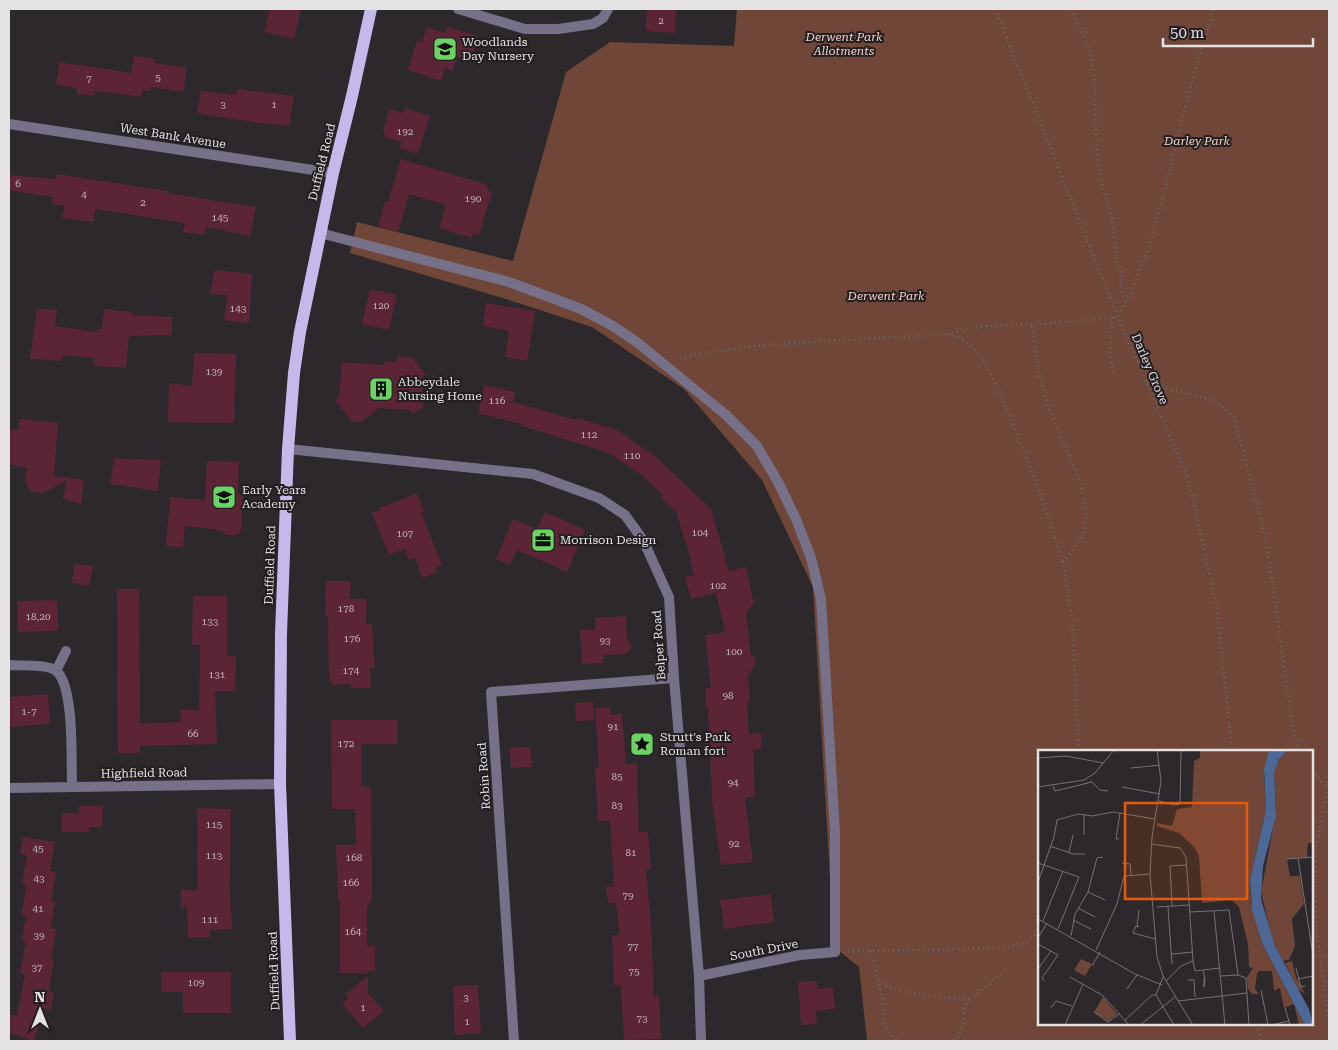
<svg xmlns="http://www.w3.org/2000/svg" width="1338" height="1050" font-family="'Roboto Serif',serif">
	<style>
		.green { fill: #704638; fill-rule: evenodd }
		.building { fill: #5c2535 }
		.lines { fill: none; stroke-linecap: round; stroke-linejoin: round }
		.path { stroke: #6b676a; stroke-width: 3; stroke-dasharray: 1 4; stroke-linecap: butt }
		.service { stroke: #767189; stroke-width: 10 }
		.minor { stroke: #767189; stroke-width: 10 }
		.primary { stroke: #c4b9ea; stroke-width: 12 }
		.labels { text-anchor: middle; stroke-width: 4; stroke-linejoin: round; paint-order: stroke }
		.number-label { font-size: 10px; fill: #c3b3b8 }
		.park-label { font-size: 12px; font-style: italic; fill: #f6d1c5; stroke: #221e21 }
		.poi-label { font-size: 12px; fill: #e5e2e4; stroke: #221e21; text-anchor: start }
		.street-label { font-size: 12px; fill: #e5e2e4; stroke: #221e21 }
		.inset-road { fill: none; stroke: #767275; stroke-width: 1 }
		.view { fill: #e8590c; fill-opacity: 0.15; stroke: #e8590c; stroke-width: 2.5 }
		.inset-edge { fill: none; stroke: #e5e2e4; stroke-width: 2.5 }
	</style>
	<rect width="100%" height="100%" fill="#2c282b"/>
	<path class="green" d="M 737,9 L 1329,9 L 1329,1041 L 867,1041 L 859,967 L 834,947 L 813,587 L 762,480 L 684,389 L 592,327 L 506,299 L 350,253 L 357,222 L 513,261 L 566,72 L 610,42 L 734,46 ZM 1039,751 L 1312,751 L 1312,1024 L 1039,1024 Z"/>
	<path class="building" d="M 270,9 L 301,9 L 294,39 L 264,32 Z
		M 647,9 L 676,9 L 675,33 L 646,31 Z
		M 427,27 L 445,33 L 447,27 L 478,36 L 471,61 L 457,56 L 453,71 L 445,68 L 441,81 L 408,70 L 417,41 L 422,42 Z
		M 134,56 L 154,58 L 153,63 L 186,67 L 184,92 L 151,87 L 150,91 L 142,90 L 142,97 L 95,91 L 94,96 L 77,94 L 77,88 L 56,85 L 59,62 L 131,73 Z
		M 237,89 L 294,96 L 289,126 L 252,122 L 197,113 L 201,91 L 236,95 Z
		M 405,108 L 430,116 L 418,154 L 400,148 L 402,142 L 384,137 L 385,131 L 383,131 L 389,109 L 404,113 Z
		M 401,159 L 488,185 L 487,190 L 492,192 L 479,235 L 473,233 L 472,238 L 439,228 L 446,205 L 409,194 L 398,232 L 378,226 L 385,201 L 388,202 Z
		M 57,174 L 167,191 L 166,193 L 256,207 L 250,236 L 206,227 L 204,235 L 183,232 L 185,223 L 95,209 L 94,222 L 62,218 L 64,206 L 52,204 L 53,197 L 9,190 L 9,175 L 56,179 Z
		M 215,270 L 252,274 L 249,323 L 224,320 L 228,295 L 210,294 Z
		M 370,289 L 397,295 L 389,330 L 362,324 Z
		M 486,303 L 535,311 L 527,361 L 505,357 L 509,331 L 483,326 Z
		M 37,309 L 57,310 L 55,326 L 96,332 L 97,329 L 102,329 L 104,309 L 132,312 L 131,315 L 172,317 L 172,335 L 129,336 L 126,368 L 94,366 L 95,358 L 63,355 L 62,361 L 30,359 Z
		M 194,353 L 236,354 L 234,423 L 168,422 L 169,383 L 192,386 Z
		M 397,356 L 413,358 L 426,375 L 422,377 L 423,407 L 412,414 L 410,410 L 377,408 L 377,410 L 361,422 L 352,422 L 335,400 L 339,396 L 342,362 L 384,365 L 385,361 L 397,362 Z
		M 484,385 L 515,392 L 513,402 L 576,420 L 577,418 L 617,430 L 655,456 L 711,509 L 729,571 L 746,567 L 754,604 L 746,613 L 751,656 L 755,658 L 755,665 L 748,675 L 750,702 L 747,702 L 749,734 L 761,733 L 761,749 L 753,749 L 755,797 L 745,798 L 753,862 L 721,865 L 712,799 L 708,707 L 706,707 L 705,688 L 711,688 L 705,635 L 725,632 L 716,593 L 691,599 L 685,577 L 694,575 L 685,539 L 684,539 L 677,513 L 661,498 L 663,495 L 644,477 L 609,453 L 522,426 L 522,424 L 478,413 Z
		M 20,419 L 58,423 L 54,476 L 84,480 L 81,504 L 63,499 L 67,480 L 43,493 L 31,492 L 25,481 L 27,468 L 9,464 L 9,429 L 18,430 Z
		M 114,458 L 161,460 L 158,491 L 110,484 Z
		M 207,461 L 239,462 L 238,493 L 243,493 L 241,531 L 236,535 L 226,535 L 221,530 L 185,526 L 183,547 L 166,546 L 170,497 L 205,500 Z
		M 417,493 L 424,510 L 421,512 L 442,565 L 435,568 L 437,572 L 422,578 L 415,558 L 409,560 L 405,549 L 389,555 L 372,513 L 381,510 L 380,508 Z
		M 545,512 L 585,530 L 567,572 L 517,550 L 510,565 L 496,559 L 513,519 L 537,529 Z
		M 74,564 L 93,566 L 89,586 L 72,583 Z
		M 326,581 L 351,581 L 350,599 L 367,599 L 366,624 L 372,624 L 375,668 L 370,668 L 371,688 L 350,688 L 351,684 L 334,685 L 329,680 L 328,616 L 325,616 Z
		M 117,589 L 139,589 L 140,723 L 181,722 L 180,710 L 199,710 L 200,645 L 192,645 L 193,596 L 227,596 L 227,656 L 236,656 L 235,691 L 215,691 L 217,744 L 140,746 L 140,753 L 118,753 Z
		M 57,600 L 58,631 L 18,632 L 17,601 Z
		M 626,616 L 627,639 L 632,645 L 630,651 L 625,654 L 603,655 L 603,663 L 582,664 L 580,630 L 595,630 L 595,618 Z
		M 48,694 L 50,724 L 9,727 L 9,697 Z
		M 593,702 L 594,720 L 576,721 L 575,703 Z
		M 610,707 L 611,715 L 622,714 L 626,765 L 637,764 L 639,832 L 648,832 L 651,870 L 646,870 L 651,924 L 654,996 L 659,996 L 661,1039 L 624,1040 L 621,985 L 614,985 L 612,935 L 619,935 L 616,903 L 608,903 L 606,887 L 614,886 L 610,821 L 598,821 L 595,767 L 599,767 L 595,708 Z
		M 331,720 L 398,720 L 398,744 L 361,744 L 361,786 L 371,787 L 372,900 L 367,906 L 367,946 L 375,946 L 375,971 L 368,971 L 368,974 L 340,973 L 340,900 L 338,900 L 336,845 L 356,845 L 355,809 L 332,809 Z
		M 530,747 L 532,767 L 511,768 L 510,748 Z
		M 79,806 L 103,806 L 102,827 L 89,827 L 89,832 L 62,832 L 62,813 L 79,814 Z
		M 197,808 L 231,809 L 230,889 L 232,929 L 210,930 L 210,937 L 188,938 L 187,906 L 181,908 L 181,890 L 198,890 Z
		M 23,837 L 55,842 L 50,871 L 56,872 L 51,901 L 55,902 L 51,928 L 56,929 L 51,959 L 54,960 L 49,991 L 54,992 L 51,1010 L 44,1008 L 34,1041 L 9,1033 L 9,1014 L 17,1016 L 25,974 L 20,973 L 26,942 L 22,941 L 26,916 L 22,915 L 26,885 L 22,884 L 27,855 L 20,854 Z
		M 771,894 L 774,922 L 724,929 L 720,900 Z
		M 161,972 L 231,972 L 231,1013 L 183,1013 L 183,992 L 161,992 Z
		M 368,976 L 368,993 L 384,1011 L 363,1028 L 342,1003 L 348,998 L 345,994 Z
		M 817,981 L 817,989 L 833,987 L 835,1009 L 816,1011 L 817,1024 L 801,1025 L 798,982 Z
		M 478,985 L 481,1033 L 455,1035 L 453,986 Z"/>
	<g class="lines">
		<path class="path" d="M 995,9 L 1118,317 L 1188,478 L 1217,608 L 1232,751
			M 1071,9 L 1090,49 L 1095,83 L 1096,139 L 1098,163 L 1102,186 L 1112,218 L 1116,258 L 1121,271 L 1121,287 L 1126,303
			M 1113,317 L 1110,354 L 1113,373
			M 947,334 C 975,325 1002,324 1032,325
			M 680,358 C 767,340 857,341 946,334 L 960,338 L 972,346 L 985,363 L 1001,395 L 1039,490 L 1063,562 L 1072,620 L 1079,751
			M 1147,383 L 1216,401 L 1234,416 L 1266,540 L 1294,735 L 1300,751
			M 1063,562 C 1069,554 1077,546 1081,537 C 1099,501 1061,444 1050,411 C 1040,383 1035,354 1032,325 L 1118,317 C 1157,248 1168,168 1189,93 C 1196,64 1205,36 1214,9
			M 1312,769 L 1327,789
			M 1329,777 L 1316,851 L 1315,881 L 1317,934 L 1329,1023
			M 848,951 L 1006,948 L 1024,943 L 1039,932
			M 870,951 L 879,983 C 911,996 937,998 972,998 L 1001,974
			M 879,984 L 883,999 L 884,1021 L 890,1036 L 901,1041
			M 1258,1024 L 1260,1041
			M 949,1041 L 957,1040 L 963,1024 L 964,1009 L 970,998"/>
		<path class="service" d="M 320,233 L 509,282 L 581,309 L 613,326 L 638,343 L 726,415 L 757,446 L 778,482 L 796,519 L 811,558 L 821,599 L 835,833 L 835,952"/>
		<path class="minor" d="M 458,9 L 525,29 L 558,29 L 593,24 L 603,18 L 608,9
			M 9,124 L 333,173
			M 288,449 L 533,474 L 599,498 L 625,515 L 643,540 L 669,597 L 674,678 L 699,976 L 701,1041
			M 9,665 C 20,666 46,664 55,670 C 75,683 71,763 72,787
			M 56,671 L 66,651
			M 9,788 L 280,784
			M 699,976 L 800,955 L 835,952
			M 514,1041 L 491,692 L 674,678"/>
		<path class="primary" d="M 290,1041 L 280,784 L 281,634 L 288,449 L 294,373 L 300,332 L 333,173 L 352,96 L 371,9"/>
	</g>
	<defs>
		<g id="school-square" transform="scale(1.25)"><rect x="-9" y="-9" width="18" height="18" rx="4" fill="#6bd363" stroke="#221e21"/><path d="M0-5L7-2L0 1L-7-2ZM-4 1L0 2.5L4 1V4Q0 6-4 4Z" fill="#111"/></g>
		<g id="building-square" transform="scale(1.25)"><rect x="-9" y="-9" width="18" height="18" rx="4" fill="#6bd363" stroke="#221e21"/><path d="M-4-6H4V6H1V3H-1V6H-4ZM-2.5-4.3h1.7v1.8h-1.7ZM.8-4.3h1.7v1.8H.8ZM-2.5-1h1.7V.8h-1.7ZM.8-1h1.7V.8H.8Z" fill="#111"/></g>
		<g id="office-square" transform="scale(1.25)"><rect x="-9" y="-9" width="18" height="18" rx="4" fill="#6bd363" stroke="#221e21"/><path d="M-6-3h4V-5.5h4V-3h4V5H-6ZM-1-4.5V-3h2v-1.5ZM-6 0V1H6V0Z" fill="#111"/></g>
		<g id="sight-square" transform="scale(1.25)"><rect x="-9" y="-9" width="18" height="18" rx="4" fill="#6bd363" stroke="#221e21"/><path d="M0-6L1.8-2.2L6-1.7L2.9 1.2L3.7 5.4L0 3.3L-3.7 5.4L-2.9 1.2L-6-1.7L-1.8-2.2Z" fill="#111"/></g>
	</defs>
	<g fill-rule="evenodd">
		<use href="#school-square" x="445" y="49"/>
		<use href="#building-square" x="381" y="389"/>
		<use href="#school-square" x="224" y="497"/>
		<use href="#office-square" x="543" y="540"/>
		<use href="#sight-square" x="642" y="744"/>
	</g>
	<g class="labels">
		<g class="number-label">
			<text x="661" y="24">2</text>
			<text x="158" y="81">5</text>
			<text x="89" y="82">7</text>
			<text x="223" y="108">3</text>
			<text x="274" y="108">1</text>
			<text x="405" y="135">192</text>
			<text x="18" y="187">6</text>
			<text x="84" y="198">4</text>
			<text x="473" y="202">190</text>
			<text x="143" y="206">2</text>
			<text x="220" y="221">145</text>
			<text x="381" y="309">120</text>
			<text x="238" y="312">143</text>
			<text x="214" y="375">139</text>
			<text x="497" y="404">116</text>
			<text x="589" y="438">112</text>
			<text x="632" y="459">110</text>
			<text x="700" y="536">104</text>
			<text x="405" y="537">107</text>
			<text x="718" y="589">102</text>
			<text x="346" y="612">178</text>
			<text x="38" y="620">18,20</text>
			<text x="210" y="625">133</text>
			<text x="352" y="642">176</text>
			<text x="605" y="644">93</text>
			<text x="734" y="655">100</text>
			<text x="351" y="674">174</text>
			<text x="217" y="678">131</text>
			<text x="728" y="699">98</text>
			<text x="29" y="715">1-7</text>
			<text x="613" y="730">91</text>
			<text x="193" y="737">66</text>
			<text x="346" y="747">172</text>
			<text x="617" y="780">85</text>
			<text x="733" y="786">94</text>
			<text x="617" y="809">83</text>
			<text x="214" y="828">115</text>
			<text x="734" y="847">92</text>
			<text x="38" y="852">45</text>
			<text x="631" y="856">81</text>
			<text x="214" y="859">113</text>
			<text x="354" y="861">168</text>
			<text x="39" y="882">43</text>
			<text x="351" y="886">166</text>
			<text x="628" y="899">79</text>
			<text x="38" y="912">41</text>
			<text x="210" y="923">111</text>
			<text x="353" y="935">164</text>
			<text x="39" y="939">39</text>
			<text x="633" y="950">77</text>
			<text x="37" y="971">37</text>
			<text x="634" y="975">75</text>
			<text x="196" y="986">109</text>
			<text x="466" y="1001">3</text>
			<text x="363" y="1011">1</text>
			<text x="642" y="1022">73</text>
			<text x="467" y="1025">1</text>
		</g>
		<g class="park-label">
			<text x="844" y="41">Derwent Park<tspan x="844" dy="14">Allotments</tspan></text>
			<text x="1197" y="145">Darley Park</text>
			<text x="886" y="300">Derwent Park</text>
		</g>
		<g class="poi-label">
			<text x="462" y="46">Woodlands<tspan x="462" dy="14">Day Nursery</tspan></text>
			<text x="398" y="386">Abbeydale<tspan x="398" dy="14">Nursing Home</tspan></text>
			<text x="242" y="494">Early Years<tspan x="242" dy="14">Academy</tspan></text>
			<text x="560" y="544">Morrison Design</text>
			<text x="660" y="741">Strutt's Park<tspan x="660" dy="14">Roman fort</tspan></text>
		</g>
		<g class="street-label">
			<text transform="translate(173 136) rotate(9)" y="4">West Bank Avenue</text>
			<text transform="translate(322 162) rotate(-76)" y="4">Duffield Road</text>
			<text transform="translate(1150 369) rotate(67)" y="4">Darley Grove</text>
			<text transform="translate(270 565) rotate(-88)" y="4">Duffield Road</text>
			<text transform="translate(659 645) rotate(-94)" y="4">Belper Road</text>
			<text transform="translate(144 773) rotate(-1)" y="4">Highfield Road</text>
			<text transform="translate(484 776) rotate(-94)" y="4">Robin Road</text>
			<text transform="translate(764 950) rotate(-11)" y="4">South Drive</text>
			<text transform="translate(274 971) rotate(-92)" y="4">Duffield Road</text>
		</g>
	</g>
	<g transform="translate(1038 750)">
		<rect width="275" height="275" fill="#2c282b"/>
		<path d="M 162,0 L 231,0 L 226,26 L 228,60 L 212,130 L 213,154 L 225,195 L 267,275 L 261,275 L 256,254 L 246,258 L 242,238 L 236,241 L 234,221 L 221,221 L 219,224 L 217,239 L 221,244 L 214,244 L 210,239 L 209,227 L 215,218 L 211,217 L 210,194 L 201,157 L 194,150 L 164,153 L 161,106 L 156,97 L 141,83 L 119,76 L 119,73 L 134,76 L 139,59 L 154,57 L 156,11 L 162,8 ZM 249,0 L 275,0 L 275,93 L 270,93 L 269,107 L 249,109 L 252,126 L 262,126 L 266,154 L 254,169 L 257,196 L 251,210 L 245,211 L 234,189 L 223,142 L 238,62 L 236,23 L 239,13 ZM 43,209 L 54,214 L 47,226 L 36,220 ZM 254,211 L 258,227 L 267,244 L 260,239 L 247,213 ZM 65,247 L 79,264 L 70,271 L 56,262 Z" fill="#704638"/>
		<path d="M 231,0 L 249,0 L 240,11 L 236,23 L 238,66 L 225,116 L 223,149 L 237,196 L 271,259 L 275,275 L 267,275 L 225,195 L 214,160 L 212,130 L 228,60 L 226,20 Z" fill="#4d6897"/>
		<path class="inset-road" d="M 119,0 L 123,31 L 114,87 L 112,124 L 119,207 L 125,226 L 155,275M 0,8 L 28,6 L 65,13M 93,18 L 122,15M 53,31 L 62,40 L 70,41M 15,36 L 17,41 L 54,32M 0,37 L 46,30 L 57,23 L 76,0M 84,37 L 122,44M 121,51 L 135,55 L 142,54 L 143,0M 46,64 L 46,85M 81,89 L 78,89 L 82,63M 113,94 L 142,98 L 148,107 L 155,211 L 143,216 L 128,231M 12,96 L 35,104 L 47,104M 31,102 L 35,85M 260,108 L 275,205M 249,109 L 275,107M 0,113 L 41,127 L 20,179M 84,113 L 92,114 L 93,125M 0,132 L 16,87 L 19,70 L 40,64 L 54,66 L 75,62 L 117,69M 50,142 L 67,150M 134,156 L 132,116 L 148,115M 119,157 L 151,155M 130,157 L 134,214M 40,158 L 57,167M 176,161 L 187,275M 152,162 L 191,160 L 200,225M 0,169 L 97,224 L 124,235M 35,170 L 53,179M 5,171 L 25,121M 99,176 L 101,160M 101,177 L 98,176 L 95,183 L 117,189M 33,186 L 37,164 L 50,142 L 59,108 L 65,107M 0,188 L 9,173M 0,194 L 20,205 L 4,228 L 7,231M 58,200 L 79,154 L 86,126 L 112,124M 134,204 L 155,202M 155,211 L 157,221 L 182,218M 54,216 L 62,202M 258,218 L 263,237 L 267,236M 0,219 L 13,201M 165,220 L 167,229 L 166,237 L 166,228M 183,226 L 200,225 L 208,228 L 211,275M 32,227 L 64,245 L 91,275M 125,227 L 118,245 L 136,275M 260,229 L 275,226M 150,230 L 156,230 L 157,247M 89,239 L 99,225M 223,240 L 230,275M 140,251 L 209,243M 13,258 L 18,251 L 34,256M 247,258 L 252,275M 56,262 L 70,272 L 81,264M 87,270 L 114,245 L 118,245M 27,275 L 45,234M 102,275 L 137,247M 234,275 L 251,271"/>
		<path class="view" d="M 87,53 L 209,53 L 209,149 L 87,149 Z"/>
		<rect width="275" height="275" class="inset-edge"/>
	</g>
	<rect width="1338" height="1050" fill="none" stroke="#e5e2e4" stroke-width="20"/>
	<g transform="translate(40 1010)" stroke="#221e21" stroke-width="4" paint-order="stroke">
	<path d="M0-4L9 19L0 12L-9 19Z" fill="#e5e2e4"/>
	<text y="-8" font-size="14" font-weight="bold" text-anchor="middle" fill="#e5e2e4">N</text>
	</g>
	<path d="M1163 38v8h150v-8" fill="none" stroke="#e5e2e4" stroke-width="2.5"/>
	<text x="1170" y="38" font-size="15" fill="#e5e2e4" stroke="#221e21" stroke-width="4" paint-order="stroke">50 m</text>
</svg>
